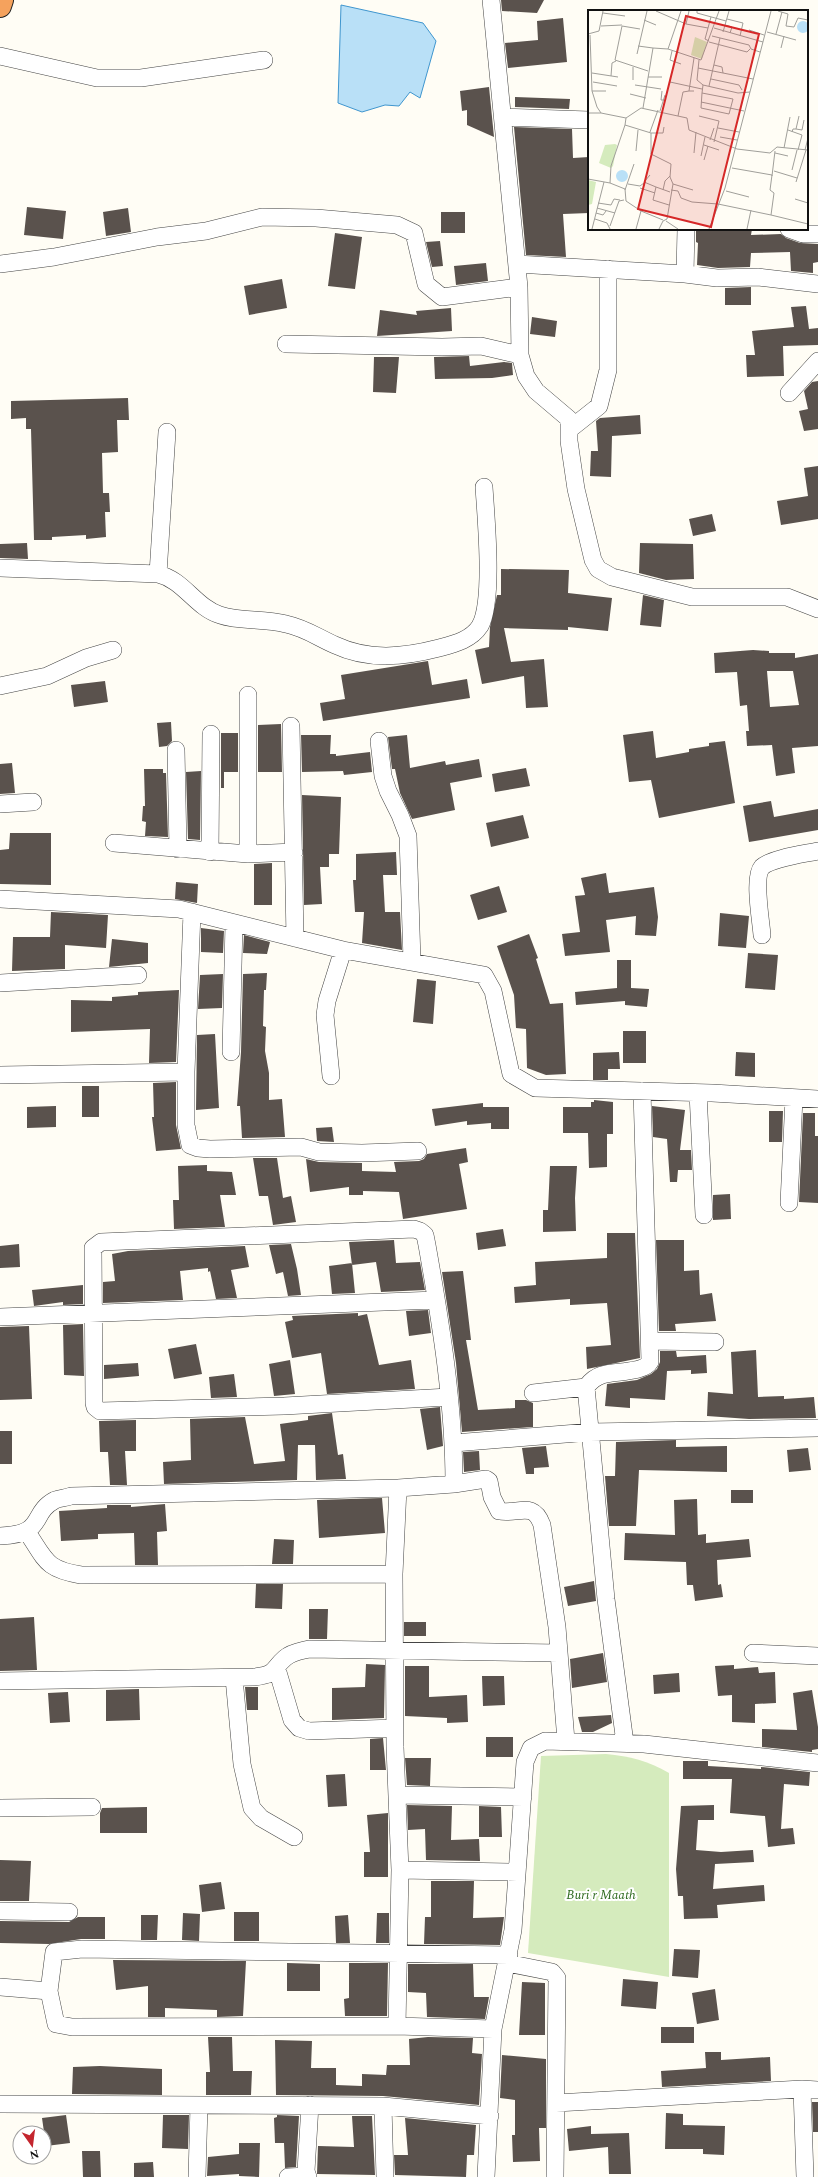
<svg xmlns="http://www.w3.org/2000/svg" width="818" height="2177" font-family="Spectral,serif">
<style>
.green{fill:#d5ebbd}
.water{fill:#b9e0f7;stroke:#3f96cf}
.building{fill:#5a524d;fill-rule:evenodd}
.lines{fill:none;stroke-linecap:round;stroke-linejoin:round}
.minor-casing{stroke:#444;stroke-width:18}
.highway-casing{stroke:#222;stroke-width:24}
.minor{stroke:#fff;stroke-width:17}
.highway{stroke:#f5a25d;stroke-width:22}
.labels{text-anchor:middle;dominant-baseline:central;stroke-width:4;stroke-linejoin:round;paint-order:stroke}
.park-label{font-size:13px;font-style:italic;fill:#2f6b1f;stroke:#fff}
.inset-road{fill:none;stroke:#a09f9a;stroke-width:1}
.view{fill:#d62828;fill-opacity:0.15;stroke:#d62828;stroke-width:2}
.inset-edge{fill:none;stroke:#111;stroke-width:2}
</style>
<rect width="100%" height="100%" fill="#fffdf5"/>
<!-- green -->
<path class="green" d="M606 1754C630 1756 648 1761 669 1773V1977L528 1953 541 1756Z"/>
<!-- water -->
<path class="water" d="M341 5 423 23 436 41 420 98 410 92 399 106 385 105 362 112 338 103Z"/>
<!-- building -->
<path class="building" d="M501 0H544L537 13 502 11Z
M563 18 567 62 508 68 505 43 538 40 537 21Z
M489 87 494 137 467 125V110L462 111 460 91Z
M515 97 570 99 569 109 515 107Z
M514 127 572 129 573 158 589 157V213L563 214 566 257 526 255Z
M27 207 66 211 63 239 24 235Z
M128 208 131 232 106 236 103 212Z
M441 212H465V233H441Z
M696 229H752L751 235 781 234 786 238 800 243 818 244V262L813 263V273L791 271 790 252 751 253 750 267 718 268 697 265 698 243 696 242Z
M335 233 362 237 355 289 328 286Z
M440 241 443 266 432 267 426 242Z
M486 263 488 281 456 285 454 266Z
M282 279 287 308 249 315 244 286Z
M751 287V305H725V288Z
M806 306 809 329 818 328V345L783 346 784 376 747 377 746 355H755L752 331 794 327 791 307Z
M451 308 452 331 377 336 380 310 417 315 416 311Z
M532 317 557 321 555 337 530 334Z
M469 356 470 366 504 362 512 363 513 375 492 378 435 379 434 357Z
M374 357H399L396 393 373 392Z
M818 381V429L804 431 799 411 808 409 804 391 812 382Z
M128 398 129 420H117L118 452 102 453 103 493H109L110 512H105L106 537 86 539V535L52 537V540H34L31 429H26V418L11 419V401Z
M640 415 641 434 612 436 611 477 590 476 591 451H598L596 421 600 418Z
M818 466V519L781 525 777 501 808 496 804 468Z
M712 514 716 531 693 536 689 519Z
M27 543 28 559 0 558V544Z
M640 543 693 544 694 579 666 580 639 573Z
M501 569 569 570 568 593 612 598 608 631 568 627V630L504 628 511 662 544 659 548 707 526 708 524 676 482 684 475 650 489 647 490 627 497 595H501Z
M643 595 664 600 661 627 640 625Z
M753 650 769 651V653H795V658L818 654V746L792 748 795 773 776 776 772 745 747 746 746 731H749L747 705 740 706 737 672 715 673 714 653ZM767 671H793L799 705 770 707Z
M428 661 432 685 467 679 470 698 323 721 320 703 345 699 341 675Z
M105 681 108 702 74 707 71 685Z
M171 722 172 741 167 746 159 747 157 723Z
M281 724 282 772H258V725Z
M653 731 656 758 689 752V749L709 746V743L725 741 735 803 659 818 651 780 629 782 623 735Z
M221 733H238V772H224V788H221Z
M301 735H331L330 754H336V756L370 752 372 772 344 775 343 771 302 772Z
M407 735 410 768 445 761 446 765 479 759 482 777 450 783 455 810 412 819 400 793 395 769H392L388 737Z
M12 763 15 793 0 794V764Z
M526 768 530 786 495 792 492 774Z
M144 769H163V773H166L168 837 145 836 146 822 142 821 143 806H145Z
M201 771 200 840 188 839 186 772Z
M302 795 341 797 339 854H329V867H320L322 904 304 905Z
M771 801 774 817 818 809V830L749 842 743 806Z
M523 815 529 838 491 847 486 823Z
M10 833H51V885L0 884V850L9 849Z
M396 852 397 875H383L385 912H400L402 950 362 943 364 912H355L353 880H356V854Z
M272 863V905H254V864Z
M606 873 609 893 654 887 658 917 656 936 635 935 636 916 606 920 610 952 565 956 562 934 580 932 575 896 585 895 581 878Z
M176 882 198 884 197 903 175 899Z
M499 886 507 912 478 920 470 895Z
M51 912 108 915 106 948 65 945V969L12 971 13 937H50Z
M720 913 749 916 746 948 718 946Z
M201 928 224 931 223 953 201 952Z
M529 934 538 958 536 959 550 1004 563 1003 566 1074 546 1075 527 1068 526 1029 516 1028 514 995 497 946Z
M244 935 270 942 267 954 243 953Z
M112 939 148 943V963L109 967Z
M748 953 778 955 775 990 745 988Z
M617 960H631V988L649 989 647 1007 625 1005V1001L576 1005 575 992 617 988Z
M267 973 266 990H264L263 1026 266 1027 265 1051 269 1073V1100L282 1099 285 1137 242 1138 240 1106H237L241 1052 243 974Z
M223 974 222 1008 198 1009 200 975Z
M417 979 436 981 433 1024 413 1022Z
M179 990 176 1062 149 1063 150 1029 71 1032V1000L112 1001V997L138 995V992Z
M623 1031H646V1063H623Z
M215 1034 219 1108 196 1110 197 1035Z
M619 1052 620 1069H608V1080H593V1053Z
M736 1052 755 1053V1077L735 1076Z
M176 1082V1125L181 1149 156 1151 152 1117H154L153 1083Z
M82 1086H99V1117H82Z
M594 1100 613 1102V1134H607V1167L589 1168 588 1133H563V1107H591V1102H594Z
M483 1103V1107H509V1129H491V1123L467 1125V1121L435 1126 432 1109Z
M56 1106V1127L27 1128V1107Z
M652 1106 685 1110 680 1150H691L692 1170H678L677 1182H670L667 1139 653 1137Z
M769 1111H783L782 1142H769Z
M803 1113H815V1136H818V1203L799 1202Z
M332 1127 334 1142 317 1141 316 1128Z
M466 1148 468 1162 459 1164 467 1209 403 1219 399 1192 363 1191V1195H349V1187L310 1192 306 1159 319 1162 362 1163V1171L396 1172 394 1162 419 1161 424 1159 427 1154Z
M253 1158H277L283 1198 291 1196 296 1222 273 1225 268 1196H259Z
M207 1165V1171L232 1172 236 1195H220L225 1227 174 1229 173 1200H179L178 1166Z
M550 1166H577L575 1198 576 1231 543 1232V1210H548Z
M730 1194 731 1219 713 1220V1195Z
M503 1229 506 1246 478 1250 476 1233Z
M607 1233H635L640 1358 587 1369 586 1347 611 1345 607 1303 570 1305V1299L515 1303 514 1287 536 1285 535 1262 607 1258Z
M394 1240 396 1263 420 1262 425 1290 381 1292 376 1262 352 1265 349 1242Z
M656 1240H684V1271L699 1270 700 1295 712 1293 716 1321 675 1324 676 1331H659Z
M19 1244 20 1267 0 1268V1246Z
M291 1244 297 1269 301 1295 288 1296 283 1272 276 1274 269 1245Z
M245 1246 249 1267 231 1270 237 1298 216 1299 210 1271 208 1272V1268L180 1271 183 1300 103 1303V1282L115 1281 112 1254 128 1251Z
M352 1263 355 1293 332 1294 329 1266Z
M463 1271 471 1340H466L478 1410 515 1408V1400H526L533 1403V1427L462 1432 456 1363 442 1272Z
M83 1285V1304L63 1305V1302L34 1306 32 1290Z
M428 1310 431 1333 409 1336 406 1311Z
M358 1313V1316L367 1314 379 1365 411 1360 415 1389 327 1394 321 1353 292 1358 285 1322 293 1320 292 1316Z
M83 1324 84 1376 64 1375 63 1325Z
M29 1326 32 1399 0 1400V1327Z
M196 1344 202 1374 174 1379 168 1349Z
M756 1350 758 1397 784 1396V1399L814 1397 816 1418 749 1419 707 1416 708 1392 733 1394 731 1352Z
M660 1351H676L677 1357 706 1355 707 1373 691 1374V1370L667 1371 665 1400 630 1398V1408L605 1406 607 1384 637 1380 651 1374 657 1369 660 1362Z
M290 1360 295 1394 274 1396 269 1364Z
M138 1363 139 1376 104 1379V1365Z
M234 1374 237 1397 211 1398 209 1377Z
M440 1407 443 1446 427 1450 420 1409Z
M332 1413 338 1455 343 1454 346 1479 316 1480 315 1445H298L297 1480 164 1484 163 1462 191 1460 190 1419 245 1417 254 1464 285 1461 280 1424 308 1420V1416Z
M136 1420V1451H125L127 1485H110L108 1452H100L99 1421Z
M0 1431H12V1464H0Z
M676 1440V1447L727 1446V1472L639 1470 636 1526H609L605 1476H615L616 1442Z
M546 1446 549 1467 534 1468V1474H526L522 1448Z
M808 1448 811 1470 789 1472 787 1450Z
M479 1451 480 1470 464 1472 463 1452Z
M731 1490H753V1503H731Z
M382 1498 385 1533 319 1538 317 1500Z
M697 1499 698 1535 706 1534V1543L749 1539 751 1557 717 1560 718 1585 721 1584 723 1597 695 1601 693 1585H687L686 1562 624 1560 625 1533 675 1535 674 1500Z
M165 1504 167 1531 157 1532 158 1565H135L134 1533 98 1534V1539L61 1541 59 1511 107 1508V1505H131V1507Z
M274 1539 294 1540 293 1564H272Z
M594 1581 596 1601 568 1606 564 1587Z
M256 1584H283L282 1609 255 1608Z
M309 1609H328L327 1639H309Z
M34 1617 37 1670 0 1671V1619Z
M404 1622H426V1636H404Z
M603 1653 607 1682 572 1688 570 1659Z
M366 1664 385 1665 384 1718 332 1720V1688L365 1687Z
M734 1665V1669L758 1667 759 1673 775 1672 776 1703 755 1704V1723L732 1722V1695L718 1696 715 1666Z
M405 1666H429V1697L467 1695 468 1722 447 1723V1718L405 1716Z
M679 1673 680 1692 654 1694 653 1675Z
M482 1676H504L505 1705 483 1706Z
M245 1687H258V1710H247Z
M139 1689 140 1720 106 1721V1690Z
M812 1690 818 1727V1749L812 1750V1752L762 1747V1729L797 1730 793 1693Z
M68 1692 70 1722 50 1723 48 1693Z
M611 1715 612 1723 593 1732H582L578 1717Z
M486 1737H513V1757H486Z
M383 1738 386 1770H370V1739Z
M405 1758H431L430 1786 407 1785Z
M683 1761H708V1766L761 1769V1767L810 1772 809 1786 784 1784 781 1829 793 1828 795 1844 768 1847 765 1816 730 1813 732 1779H683Z
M345 1774 347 1806 328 1807 326 1775Z
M407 1805 452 1806 451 1840 479 1839 480 1861 426 1860 425 1829 408 1830Z
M714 1805V1820H698L696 1850 721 1852 753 1850 754 1862 715 1864 713 1889 764 1885 765 1901 717 1905 718 1918 684 1919 683 1896H678L676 1869 681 1806Z
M479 1806 501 1807 502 1837H479Z
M147 1807V1833H100V1813L102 1808Z
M388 1813V1877H364V1852H370L367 1815Z
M0 1860 31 1861 29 1901H0Z
M431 1881H474L473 1918 504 1917 500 1945 424 1944 425 1917H431Z
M221 1882 225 1909 202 1912 199 1885Z
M234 1912H259V1941H234Z
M183 1913 200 1914 199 1941 182 1940Z
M377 1913H389V1943H376Z
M141 1915H158L157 1940H141Z
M348 1915 350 1943H336L335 1916Z
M78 1917H105V1939H81L49 1944 0 1943V1921L69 1922Z
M674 1949 700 1950 698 1978 672 1976Z
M113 1960 246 1961 243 2016 217 2017V2010L165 2008V2017H148V1986L116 1990Z
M287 1963 320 1964V1991H287Z
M349 1963H388L387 2016H345L344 1999 349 1998Z
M408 1964H473L474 1997H489L485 2019 427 2017 426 1993 408 1992Z
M623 1979 658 1982 656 2009 621 2006Z
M522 1982 545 1983V2035H519Z
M715 1989 719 2020 697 2024 692 1993Z
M661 2027H694V2043H661Z
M208 2037H232L233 2071H252L251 2095H206V2072H210Z
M428 2037 473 2038 472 2053 482 2054 479 2105 383 2096 276 2095 275 2040 312 2041 311 2068H336V2085L362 2086V2074L386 2075 387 2065H410L409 2039Z
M705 2052H721V2060L770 2057 771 2081 662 2087 661 2071 706 2068Z
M502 2055 546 2059V2128H539L540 2161 513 2162 512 2135H515V2100L500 2098Z
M100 2066 162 2069V2095L72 2094 73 2067Z
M812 2102H818V2132H813Z
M666 2113 683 2114V2125L725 2126 724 2155 703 2154V2149H665Z
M66 2115 70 2143 46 2146 42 2118Z
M163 2115H189L188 2149 162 2148Z
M277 2115 299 2116 296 2167 285 2168 284 2143H275L274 2118 277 2117Z
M352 2116H372L375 2175 317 2174 318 2146 354 2147Z
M405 2118 476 2125 474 2155H467L466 2177 395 2175 394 2155H408Z
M591 2126V2134L629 2133 631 2174H609L608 2147 569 2151 567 2129Z
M239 2143H260L259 2177 239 2176V2174L207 2176 208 2157 239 2154Z
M82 2151H100L101 2177H83Z
M153 2162 154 2177H134V2163Z"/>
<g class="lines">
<!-- minor casing -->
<g class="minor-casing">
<path id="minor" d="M491 0 519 287 520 355 526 376 536 391 569 419V441L576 489 593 560 598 569 612 577 692 597H787L818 609
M0 56 97 78H141L264 60
M503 117 589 120
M686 229 685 274 717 278 758 277 818 284
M789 229 803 234H818
M0 264 54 257 157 237 206 231 262 217 316 218 397 225 414 233 426 284 442 297 519 287
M517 264 685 274
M286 344 442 347 481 346 520 355
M789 393 818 361
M570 429 599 406 608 370V269
M0 568 158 574C184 580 195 607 220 615 240 622 264 618 286 624 305 628 317 637 335 645 369 661 404 657 439 648 454 644 471 640 480 626 494 601 486 518 484 487
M158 574 167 432
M0 686 47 676 86 658 113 650
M291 726 295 938
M379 741 383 776 388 791 400 815 408 836 412 961
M176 750 178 849
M0 804 33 802
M114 843 248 854 294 852
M210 852 211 734
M248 854V695
M0 899 179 909 343 950 484 975 493 991 511 1074 535 1088 712 1093 818 1099
M192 912 186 1072V1125L190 1145 198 1148 210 1149 301 1147 319 1152 362 1153 418 1151
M762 935C761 921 753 877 762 867 772 858 804 854 818 851
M0 983 138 975
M231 1052 234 923
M0 1075 186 1072
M331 1076 325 1015 327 1001 343 950
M698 1093 704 1215
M789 1203 794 1098
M0 1317 436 1300
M650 1341 715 1342
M586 1387C590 1382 595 1377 602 1375 613 1371 644 1373 650 1362L642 1091
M533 1393 586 1387 606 1599 625 1743
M454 1443 590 1432 818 1428
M454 1484 486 1479 489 1481 492 1497 499 1511C518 1515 533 1500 542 1525L557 1627 566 1741
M27 1532C46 1560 45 1569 81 1575L394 1574
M0 1536C47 1534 29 1514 55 1500 60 1498 66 1498 71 1496L398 1488 454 1484C454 1404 441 1324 427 1245L425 1235 420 1231 414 1229 101 1242 93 1248 94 1403 95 1407 100 1411 284 1406 449 1397
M753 1653 818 1656
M277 1669 292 1720 299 1728 309 1731 395 1728
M234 1678 242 1764 252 1808 261 1818 294 1837
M0 1681 254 1677C278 1674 271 1670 285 1658 292 1652 301 1651 309 1649L559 1653
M398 1795 523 1797
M0 1808 92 1807
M400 1870 517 1872
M0 1911 69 1912
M507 1963 552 1972 557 1978 555 2177
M0 1987 49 1991 56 2024 72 2027 397 2026 493 2029
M49 1991 54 1952 82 1949 509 1955
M397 2026 400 1870 395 1747 394 1574 398 1488
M556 2103 802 2089
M0 2104 383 2106 490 2116
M383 2106 385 2177
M197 2177 199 2105
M288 2177 307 2176
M308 2177 306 2171 310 2105
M486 2177 493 2029 513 1930 525 1762 531 1748 545 1741 644 1744 818 1763
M805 2177 802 2089 818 2090"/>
</g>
<!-- highway casing -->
<g class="highway-casing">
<path id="highway" d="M0 6 2 0"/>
</g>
<!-- minor -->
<use href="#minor" class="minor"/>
<!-- highway -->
<use href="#highway" class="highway"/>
</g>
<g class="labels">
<!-- park labels -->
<g class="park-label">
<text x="601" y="1895">Buri r Maath</text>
</g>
</g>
<!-- overview -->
<g transform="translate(588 10)">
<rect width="220" height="220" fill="#fffdf5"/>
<path d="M107 27 119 32 114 49 103 45ZM27 134 29 135 25 156 23 158 11 153 17 135ZM0 170 8 172 4 194 0 195Z" fill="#d5ebbd"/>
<path d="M209 17a6 6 0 1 1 12 0a6 6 0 1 1-12 0ZM28 166a6 6 0 1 1 12 0a6 6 0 1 1-12 0Z" fill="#b9e0f7"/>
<path class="inset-road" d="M68 1 98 14 101 1M93 1 80 39 113 50 131 1M109 1V3L138 11M190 1 200 4 198 16 206 17 210 8 220 10M15 3 37 6M139 9 155 13 152 26M56 10 68 15M98 14 120 18M137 15 144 17 142 23M13 16 34 15M126 18 175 32M52 19 34 16 27 50 60 61M161 20 176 25M135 22 141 1M179 22 208 30M0 24 11 21 15 1M188 24 194 2M2 25 4 81 9 97 13 103 38 108M124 26 161 35 163 39 172 42M121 31 117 29 123 7M121 32 159 42 162 39M50 36 65 38M193 38 196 26M84 41 82 50 93 54M49 44 59 1M106 48 101 81H106M111 50 109 70 115 75M126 55 134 57 135 63M110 58 165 69M4 63 30 67M23 66 24 53 28 51M60 67H74M123 69 151 75 154 80M45 70V57M5 72 29 76M82 72 114 79M47 75 73 79M121 76 132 28M4 81H18M74 81 73 90H76M114 83 145 89 141 104 113 98 114 83 115 75 150 83 162 82M42 84 58 88M113 92 156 101M55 98 65 38 80 39M72 101 77 85M0 103H13M90 106 95 82 101 81M111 106 131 111 126 132M130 118 151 122M208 119 214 120 216 110M200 120 214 125 210 140M62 122 70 100M204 122 205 119H208L211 106M63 123H75L76 117M132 127 149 130M122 130 126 118M116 135 131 140M196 138 202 107M217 140 220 128M48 141 50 120M106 143 108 122M187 143 200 146M113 146 117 127M116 150 120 136M144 158 184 165 182 180 186 183 183 205 220 214M204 160 209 140M186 161 209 168M62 165 56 172 68 177 65 190 81 195M184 166 187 141M0 169 22 173 23 156 37 115M208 172 218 140M22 173 37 179 38 191 53 201 75 210M40 174 52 176 56 173M85 174 105 180M68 177 82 182M52 178 67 183M37 180 46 154M75 180 77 171 82 166M83 180 90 181 93 188 104 192 130 194 183 205M138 181 161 187M207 189 220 193M10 193 23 195 26 189 32 190M9 198 27 203M8 203 15 205 18 201M7 209 19 213 22 219M78 211 90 219M22 216 31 191 36 190M4 219 16 172M48 219 53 201M71 219 75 211 79 209 85 174 82 167 83 154 63 144V123L37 115 38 108 53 98 99 108 101 120 149 139 182 143 189 137 220 140M121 219 137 178 183 1M159 219 163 200"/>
<path class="view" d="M98 6 171 24 123 217 50 199Z"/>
<rect width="220" height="220" class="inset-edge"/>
</g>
<!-- north arrow -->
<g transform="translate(32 2145) rotate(166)"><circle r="19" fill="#ffffff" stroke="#a0a0a0"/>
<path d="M0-3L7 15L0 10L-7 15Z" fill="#c4262e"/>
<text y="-6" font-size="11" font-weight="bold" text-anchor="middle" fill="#111111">N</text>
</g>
</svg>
